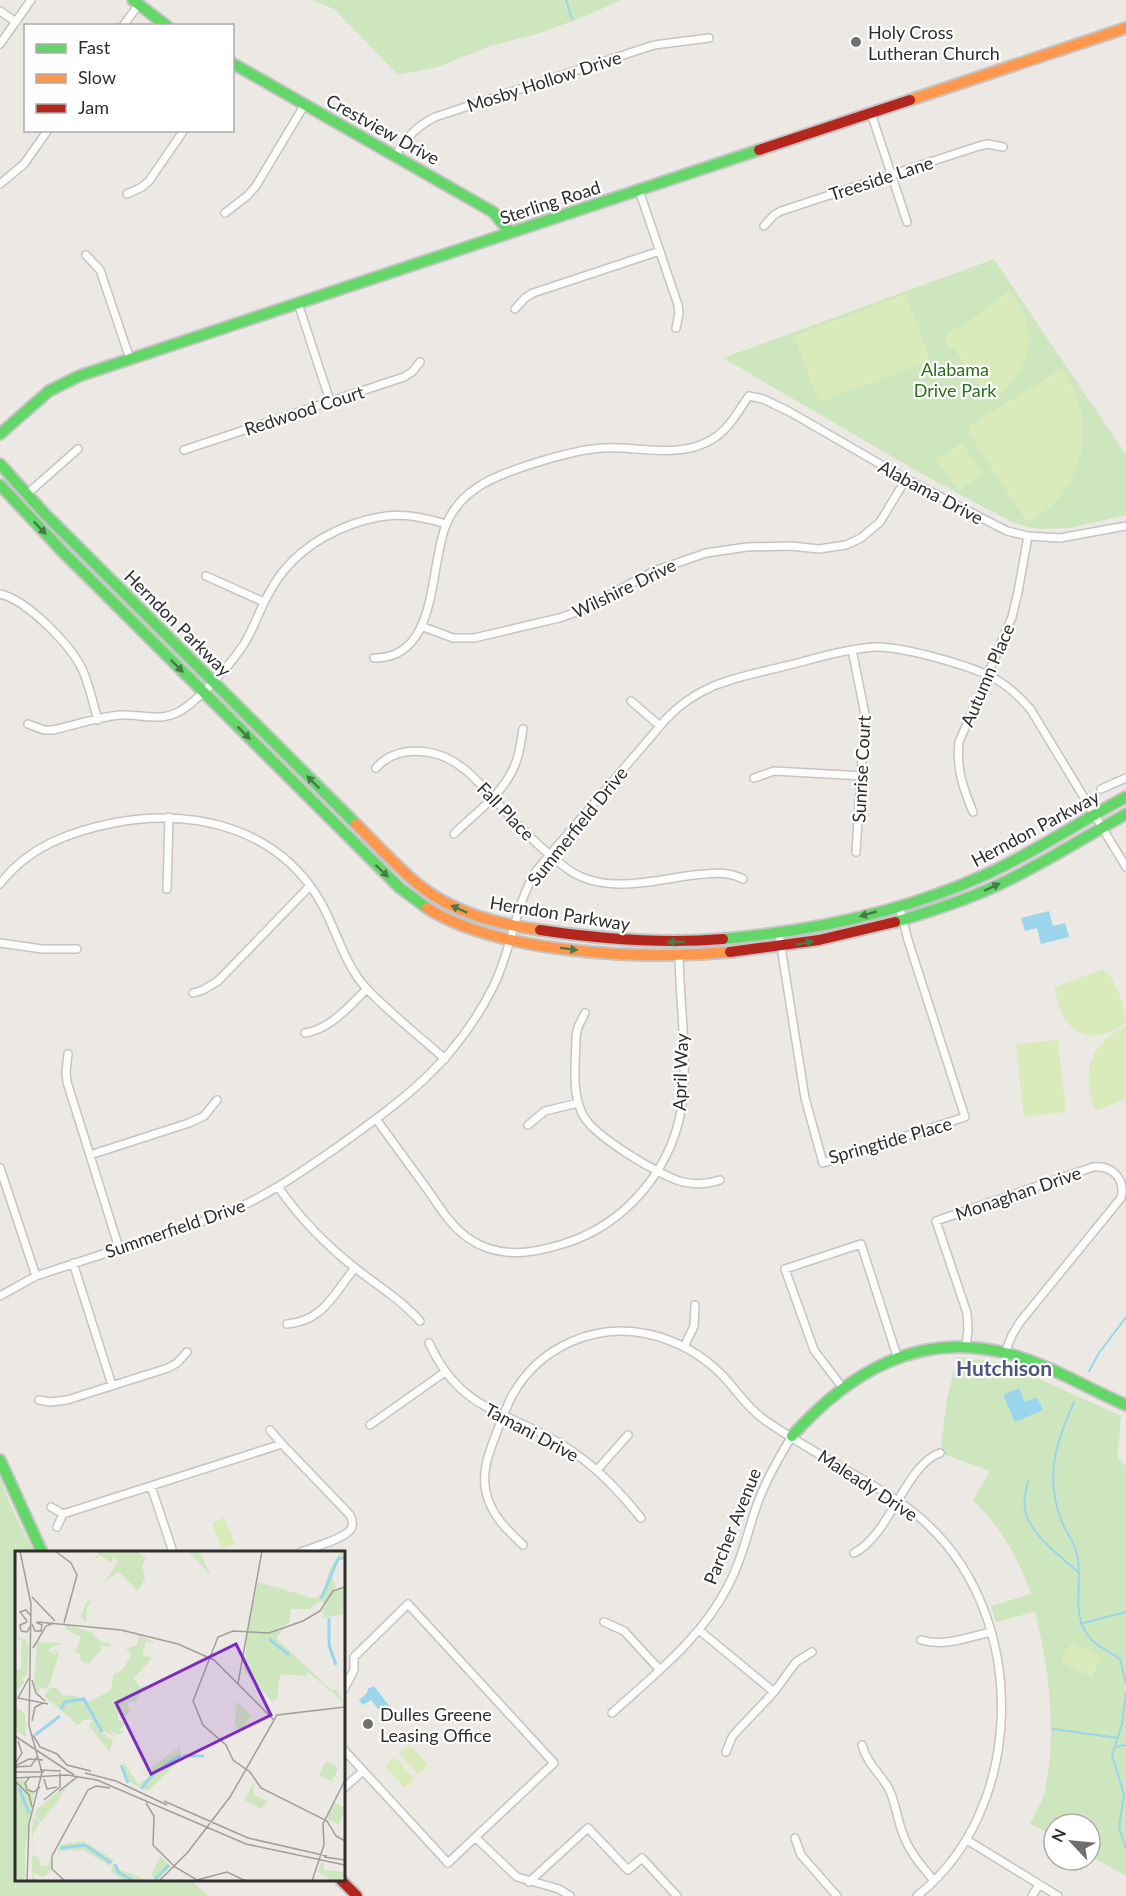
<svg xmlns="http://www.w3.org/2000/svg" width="1126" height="1896" font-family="Lato,sans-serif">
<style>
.green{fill:#cee6be}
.pitch{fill:#d9eabb}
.water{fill:#99d6ec}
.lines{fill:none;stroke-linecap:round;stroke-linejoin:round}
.stream{stroke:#99d6ec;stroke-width:2}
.street-casing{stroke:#c5c4c5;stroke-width:10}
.fast-casing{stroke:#c5c4c5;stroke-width:14}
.slow-casing{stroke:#c5c4c5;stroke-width:14}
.jam-casing{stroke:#c5c4c5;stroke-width:14}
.street{stroke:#fcfcfb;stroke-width:7}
.fast{stroke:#63d668;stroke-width:10}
.slow{stroke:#ff974d;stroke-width:10}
.jam{stroke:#b3261e;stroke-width:10}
.oneway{fill:#467a48}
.poi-dot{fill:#706f6e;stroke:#fff;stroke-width:2}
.labels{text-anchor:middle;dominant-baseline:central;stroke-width:4.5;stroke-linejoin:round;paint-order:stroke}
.poi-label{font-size:18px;fill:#2e2e2e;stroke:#fff;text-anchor:start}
.street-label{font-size:18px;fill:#2e2e2e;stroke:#fff}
.park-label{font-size:18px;fill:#2c6e1b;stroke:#fff}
.quarter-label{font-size:21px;font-weight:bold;fill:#4d5680;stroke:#fff}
.inset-river{fill:none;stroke:#99d6ec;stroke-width:3}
.inset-road{fill:none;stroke:#a09e9b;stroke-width:1.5}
.view{fill:#7b2cbf;fill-opacity:0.15;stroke:#7b2cbf;stroke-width:3}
.inset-edge{fill:none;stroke:#2e2e2e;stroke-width:3}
</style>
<rect width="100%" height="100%" fill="#ece8e4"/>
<!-- green -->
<path class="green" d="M312 0H622L578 19 537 34 490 46 438 67 398 75 334 9Z
M994 259 1126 455V515L1070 528 1037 529 1014 523 922 474 723 358Z
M958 1357 1000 1363 1017 1369 1121 1416 1117 1457 1126 1466V1876L1090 1856V1824H1054V1836L1030 1824C1035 1814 1041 1804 1044 1794 1058 1735 1049 1670 1035 1612L996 1622 991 1606 1031 1594C1018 1557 1001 1528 973 1500L990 1471 940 1453 947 1398Z
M0 1478 12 1508 34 1552H16V1880H193L192 1881 208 1896H0Z"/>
<!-- pitch -->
<path class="pitch" d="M1009 291C1043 330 1031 374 991 401L955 350 947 345 946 339 951 330 960 328Z
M906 294 930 361 819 402 794 336Z
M1062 369C1070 382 1077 395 1081 411 1091 454 1068 504 1027 522L968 432 970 425Z
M962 443 983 474 958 491 937 460Z
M1103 969C1115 977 1126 1009 1126 1023 1089 1050 1059 1030 1055 987Z
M1126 1026V1099L1095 1111C1081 1073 1089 1044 1126 1026Z
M1058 1040 1066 1112 1024 1117 1016 1044Z
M224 1518 235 1544 222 1549 212 1523Z
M1071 1643 1101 1657 1092 1677 1061 1662Z
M409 1744 428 1765 418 1774 399 1754Z
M395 1757 414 1779 404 1788 385 1766Z"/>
<!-- water -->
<path class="water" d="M1049 911 1053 926 1065 923 1069 937 1041 944 1037 928 1025 931 1021 918Z
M1019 1388 1025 1402 1037 1397 1043 1410 1015 1422 1003 1395Z
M374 1686 391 1708 383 1715 371 1700 363 1705 359 1700 367 1693 368 1689Z"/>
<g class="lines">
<!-- stream -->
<path class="stream" d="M566 0 572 19
M1089 1371 1099 1353 1126 1317
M1074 1402C1057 1440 1045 1474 1060 1517 1064 1530 1074 1541 1077 1554 1084 1585 1068 1617 1093 1641 1100 1648 1112 1653 1120 1659L1126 1683
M1028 1481C1026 1490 1023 1500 1025 1509 1029 1535 1061 1556 1079 1573
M1080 1624 1126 1612
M1126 1693 1122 1724 1112 1755 1124 1794 1119 1828 1126 1848
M1053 1729 1118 1738
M1115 1747 1126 1745"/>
<!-- street casing -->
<g class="street-casing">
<path id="street" d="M0 11 16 22
M123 26 139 4
M0 44 31 0
M871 113 907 222
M396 155C405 138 417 126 435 117L654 45 709 38
M0 184 24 164 48 130
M639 190 678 305 679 313 676 328
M127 194 142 187 149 181 184 130
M225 213 247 196 256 186 305 104
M764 226 774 215 781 211 979 146 988 144 1003 147
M86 255 100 270 130 359
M298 303 330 401
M515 309 525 298 533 293 660 251
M184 450 404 377 412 372 420 362
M27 494 78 449
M206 576 264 602
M0 594C27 600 72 646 83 671 90 687 93 704 98 720
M421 626 453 638H474L559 618 580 611 654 571 706 553 747 547 791 546 819 549 846 545 861 538 880 522 906 479
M852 650 865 714 856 852
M374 658C439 659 429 566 446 525 452 510 464 496 478 487 501 471 575 449 603 448 639 446 679 459 711 440 730 429 737 412 749 396L763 399 790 412 906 479 1007 531 1028 536 1060 538 1126 526
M631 701 660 726
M28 724 44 730H53C75 725 98 717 120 715 142 714 161 723 182 710 203 696 230 665 244 644 254 628 259 611 268 595 286 559 317 537 353 524 389 512 410 513 446 524
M376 768C397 744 436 748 460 766 474 775 484 789 496 801 518 825 542 851 569 870 605 895 654 880 694 875 712 873 727 871 743 879
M754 778 774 771 863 776
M1101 789 1126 778
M973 812C963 788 956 768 959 742L1012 617 1018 592 1028 536
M454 834C476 812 505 793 516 762 520 752 521 740 523 729
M0 884C28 847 69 832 113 823 193 808 277 827 320 901 337 930 344 965 367 989 391 1014 419 1036 445 1059
M167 889 169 817
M779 934 805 1098 823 1163 965 1117 908 940 899 905
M0 943 42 949H77
M193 993 203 990 218 981 310 886
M585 1013 578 1027 576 1036C576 1060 571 1091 582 1113 591 1135 660 1176 683 1182 696 1185 708 1184 720 1180
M305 1033C331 1029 349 1006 367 989
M68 1054 66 1072 67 1082 119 1248
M376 1119C393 1142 410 1166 427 1189 439 1206 450 1225 468 1238 498 1259 531 1254 563 1244 628 1224 676 1165 683 1097 687 1051 680 1002 679 956
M528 1125 545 1111 578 1103
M90 1155 189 1123 204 1116 217 1100
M0 1168 36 1276
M279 1188C301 1220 328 1247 359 1271 380 1287 402 1301 420 1321
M73 1263 112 1385
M0 1296 36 1276 222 1215C266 1197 298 1174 336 1148 403 1100 455 1063 493 987 512 950 514 907 536 871L667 718C701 683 736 678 781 667 811 660 843 649 875 647 901 646 974 666 997 680 1011 688 1021 698 1031 710L1126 867
M287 1324C324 1321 334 1293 355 1268
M429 1343C462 1414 506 1409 564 1446 595 1465 618 1490 641 1518
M966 1346 968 1330 967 1313 936 1221 1093 1167C1112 1165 1126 1179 1121 1198L1020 1322 1012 1335 1005 1353
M684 1347 694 1326 695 1305
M842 1387 814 1350 785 1269 861 1244 897 1356
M39 1400 50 1402 67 1400 168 1368 177 1363 187 1352
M370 1425 445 1372
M270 1430 282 1444
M597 1470 628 1435
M151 1486 173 1552
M51 1507 63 1514 282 1444 350 1515C352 1519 354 1524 351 1529 346 1538 312 1548 301 1552
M57 1527 63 1514
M523 1545C507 1530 491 1515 486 1492 481 1470 490 1450 498 1429 503 1417 507 1405 513 1394 540 1347 595 1322 648 1334 676 1340 703 1355 723 1376 738 1392 750 1411 769 1423 800 1444 834 1463 867 1482 889 1495 911 1508 929 1526 1029 1621 1026 1810 917 1896
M854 1553C891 1534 906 1464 940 1453
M604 1622 624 1631 659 1669
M699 1630 774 1692
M921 1640C945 1647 968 1637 991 1632
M344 1689 354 1670V1657L408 1604 554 1763 448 1863 344 1750
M612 1713C655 1674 703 1637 729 1584 743 1558 748 1529 758 1502 767 1478 779 1457 792 1436
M862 1745C867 1764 880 1773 889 1789 896 1804 897 1819 903 1834 909 1852 922 1866 934 1881
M726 1752 732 1737 738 1730 774 1692 796 1662 812 1652
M344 1788 363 1771
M476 1838 517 1877 559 1889 570 1896
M795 1838 801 1855 837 1896
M967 1840 1058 1896
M529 1882 588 1828 628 1870 642 1858 677 1896
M1032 1896 1039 1885"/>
</g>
<!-- fast casing -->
<g class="fast-casing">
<path id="fast" d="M133 0 167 26
M232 63 493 212 510 232
M0 434 49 391 79 376 759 150
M0 464 45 514 356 824
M0 485 61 550 400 888 427 908
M895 922C929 912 963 901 996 886 1041 865 1083 838 1126 814
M723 939C813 931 904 912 987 874 1035 852 1079 822 1126 797
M792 1436C850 1371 920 1330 1009 1354 1050 1365 1087 1388 1126 1405
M0 1460 42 1552"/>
</g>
<!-- slow casing -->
<g class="slow-casing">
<path id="slow" d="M910 100 1126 28
M356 824C377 845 397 867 420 886 454 913 498 924 540 930
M427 908C500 954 644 960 730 952"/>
</g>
<!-- jam casing -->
<g class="jam-casing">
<path id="jam" d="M759 150 910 100
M540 930C600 939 662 944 723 939
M730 952 819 940 895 922
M341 1880 357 1896"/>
</g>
<!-- street -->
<use href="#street" class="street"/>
<!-- fast -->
<use href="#fast" class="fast"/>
<!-- slow -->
<use href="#slow" class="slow"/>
<!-- jam -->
<use href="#jam" class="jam"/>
</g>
<!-- one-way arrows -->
<defs><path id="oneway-solid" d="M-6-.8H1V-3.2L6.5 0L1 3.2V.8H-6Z" transform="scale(1.5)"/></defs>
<g class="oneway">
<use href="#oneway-solid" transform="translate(40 528) rotate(46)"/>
<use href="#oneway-solid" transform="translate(177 666) rotate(45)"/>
<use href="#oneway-solid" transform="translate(244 733) rotate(45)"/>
<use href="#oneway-solid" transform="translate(313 782) rotate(-135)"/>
<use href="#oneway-solid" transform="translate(382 871) rotate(44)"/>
<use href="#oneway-solid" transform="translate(992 887) rotate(-25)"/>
<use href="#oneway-solid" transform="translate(459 909) rotate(-156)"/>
<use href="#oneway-solid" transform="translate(868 914) rotate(164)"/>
<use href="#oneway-solid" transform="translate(676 942) rotate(-180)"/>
<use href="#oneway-solid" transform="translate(805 943) rotate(-12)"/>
<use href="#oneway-solid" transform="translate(569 949) rotate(7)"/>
</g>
<!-- markers -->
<g class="poi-dot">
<circle cx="856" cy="42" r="6"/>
<circle cx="368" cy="1724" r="6"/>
</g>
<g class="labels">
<!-- poi labels -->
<g class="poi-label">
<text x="868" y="32">Holy Cross<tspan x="868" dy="21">Lutheran Church</tspan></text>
<text x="380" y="1714">Dulles Greene<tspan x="380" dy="21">Leasing Office</tspan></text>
</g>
<!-- street labels -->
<g class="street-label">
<text transform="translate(544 81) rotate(-18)">Mosby Hollow Drive</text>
<text transform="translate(383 129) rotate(29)">Crestview Drive</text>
<text transform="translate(881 178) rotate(-18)">Treeside Lane</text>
<text transform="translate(550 202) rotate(-18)">Sterling Road</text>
<text transform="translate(304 410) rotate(-18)">Redwood Court</text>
<text transform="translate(931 492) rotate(28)">Alabama Drive</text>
<text transform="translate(624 588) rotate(-26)">Wilshire Drive</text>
<text transform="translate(178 623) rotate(45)">Herndon Parkway</text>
<text transform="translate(987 675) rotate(-67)">Autumn Place</text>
<text transform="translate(861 769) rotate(-87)">Sunrise Court</text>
<text transform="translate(506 811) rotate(46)">Fall Place</text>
<text transform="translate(577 826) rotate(-51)">Summerfield Drive</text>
<text transform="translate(1035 828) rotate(-28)">Herndon Parkway</text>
<text transform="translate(560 913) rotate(9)">Herndon Parkway</text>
<text transform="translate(680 1072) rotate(-88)">April Way</text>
<text transform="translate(890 1140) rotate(-16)">Springtide Place</text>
<text transform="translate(1018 1193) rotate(-19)">Monaghan Drive</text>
<text transform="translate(175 1228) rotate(-19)">Summerfield Drive</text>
<text transform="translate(532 1432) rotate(28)">Tamani Drive</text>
<text transform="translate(868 1485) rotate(33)">Maleady Drive</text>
<text transform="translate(732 1526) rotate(-68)">Parcher Avenue</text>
</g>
<!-- park labels -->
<g class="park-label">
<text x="955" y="369">Alabama<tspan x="955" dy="21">Drive Park</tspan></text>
</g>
<!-- quarter labels -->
<g class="quarter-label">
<text x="1004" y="1367">Hutchison</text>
</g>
</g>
<!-- overview -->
<g transform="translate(15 1551)">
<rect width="330" height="330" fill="#ece8e4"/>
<path d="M80 0H122L131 8 127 14 130 27 123 40 104 21 93 28 72 56 71 71 66 66 71 51 77 50 103 11 99 6 96 12 85 4 78 11 83 3ZM173 0H184L196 24 233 64ZM326 0H330V7L323 8 316 23 321 36 309 53 306 50 294 58H276L274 72 254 81 272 74 261 87 316 139H322L329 152 292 120V125L265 123 262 148 257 150 229 120 232 80 243 31 301 48 308 41 315 18ZM329 37 330 63 309 67 307 60 317 42ZM51 73 76 81 86 91 97 92 94 96 83 94 87 98 74 113 66 110 65 102H60L66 86 51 78ZM124 84 139 91 141 88 139 92 131 90 127 104 137 107 119 127 125 136 131 135 120 150 112 151 115 161 106 168 103 162V168L111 172 105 179 108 181 105 184 94 180 102 187 79 175 98 190 95 201 74 175 78 169 70 168 63 174 29 145 35 137H41L49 145 58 144 74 151 96 139 99 123 106 120 117 104 111 98 122 94ZM0 87 10 88 14 94 12 125 6 127 10 131 1 140 3 151 0 150V119H6L7 90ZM22 91 47 92 34 98 35 102 41 98 38 106 44 99V103L34 134 31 138 25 136 23 143 19 132ZM221 150 236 164 225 182 220 173ZM0 155 10 163 11 186 0 179ZM165 196 166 208 133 240 110 229 108 210 123 233 133 227 122 215 135 227 137 215ZM311 210 323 217 320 224 329 230 319 225 316 230 304 224ZM8 228 19 242 10 298V325L8 330H0V231ZM58 228 41 252 26 271 19 264 22 258ZM240 230 238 243 253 251 246 258 229 249ZM319 251 330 257 324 274 311 267ZM19 266 25 272 18 282 17 304 24 306 26 315H33L36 306V320L28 326 17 321 21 330H17V277ZM68 290 99 309 95 315 68 299 42 300 46 294ZM145 305 156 315 142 330 136 324ZM306 312H309V319L329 321V329L312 330 313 327 303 321ZM98 313 103 318 135 330H110L96 321Z" fill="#cee6be"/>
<path class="inset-river" d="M306 48 323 8 330 7M314 67V94L321 114M254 88 274 104M46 158 50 151 69 148 87 181M20 184 45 165M168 205H189M106 214 113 232M4 237 14 262M126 238 140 221 166 204M45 297 70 294 96 312M100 313 103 321 119 330M140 328 154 314"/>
<path class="inset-road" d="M5 0 16 53 14 175 27 221 14 273 12 330M40 0 56 12 62 24 49 72M330 36 318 40 305 60 288 70 254 82 218 80 203 86 178 150 188 174 211 194 218 209 235 221 246 237 312 270 321 285 330 290M17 46 40 70M12 70 5 61 11 59 15 64M12 71 5 74 6 80 12 81 15 76M23 71 106 79 163 93 199 109 259 169M17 73 20 80H26L27 74 21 71M18 97 31 75 39 72M14 127 3 147 33 153M17 129 21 142 30 150M223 132 247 0M17 170 20 156 28 152M18 184 25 196 42 203 52 214 76 220M0 185 59 224M0 213 7 202 3 190M0 215 14 208 28 209M0 216 16 215 22 206M25 219 46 220M0 221H29M70 222 101 230 152 254M15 226 10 232 12 239 19 241 25 236M0 227 52 224 82 229 231 293 330 314M29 228 32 238 42 236M0 230 14 244 17 256M44 240 62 226M29 249 45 236V222M149 250 233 287 312 305M131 252 139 265 138 294 160 316 182 329 212 321 231 330M309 306 330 309M50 330 37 318V305L73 239 81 235 95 237M144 330 173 301 215 246 262 164 330 156M297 330 309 294 308 273 330 229"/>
<path class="view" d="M221 93 256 164 136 223 101 152Z"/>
<rect width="330" height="330" class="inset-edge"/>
</g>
<!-- legend -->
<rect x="24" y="24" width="210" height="108" fill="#ffffff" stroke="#ababab" stroke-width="1.5"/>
<rect x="36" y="44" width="30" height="9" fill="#63d668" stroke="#ababab" stroke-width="1.5"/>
<text x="78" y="54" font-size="18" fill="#2e2e2e">Fast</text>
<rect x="36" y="74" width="30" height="9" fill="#ff974d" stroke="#ababab" stroke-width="1.5"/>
<text x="78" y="84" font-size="18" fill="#2e2e2e">Slow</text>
<rect x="36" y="104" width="30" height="9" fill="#b3261e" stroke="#ababab" stroke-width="1.5"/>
<text x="78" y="114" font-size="18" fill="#2e2e2e">Jam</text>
<!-- north arrow -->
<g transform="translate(1072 1842) rotate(296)"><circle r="28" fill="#ffffff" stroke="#ababab" stroke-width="1.5"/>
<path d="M0-4.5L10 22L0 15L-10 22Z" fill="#706f6e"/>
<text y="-9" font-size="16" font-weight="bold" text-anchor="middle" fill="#2e2e2e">N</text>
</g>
</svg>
